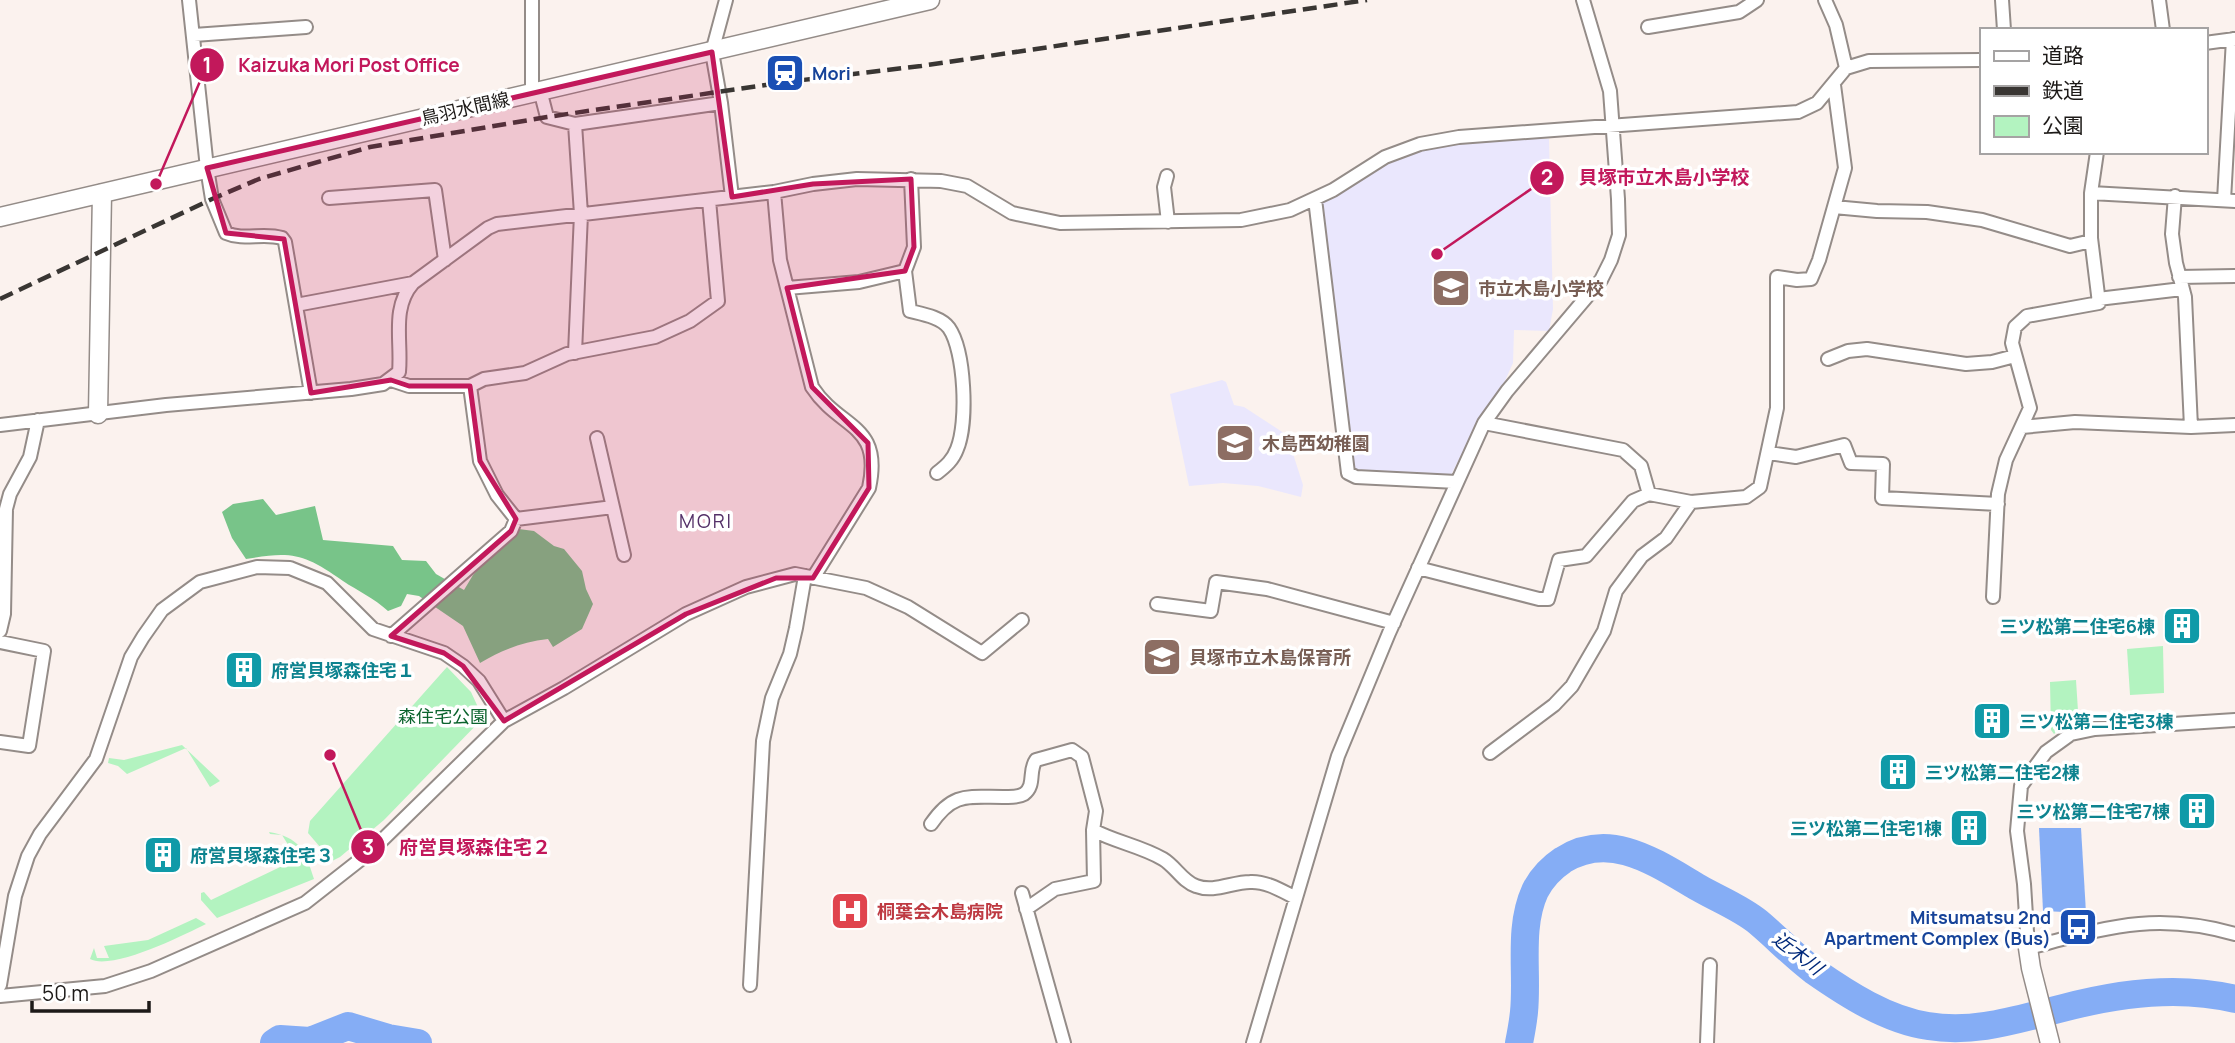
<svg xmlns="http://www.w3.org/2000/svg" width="2235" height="1043" font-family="Manrope,'Noto Sans JP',sans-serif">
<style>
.education{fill:#eae7fd}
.green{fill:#b3f3c0}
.forest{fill:#78c489}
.water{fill:#85adf5}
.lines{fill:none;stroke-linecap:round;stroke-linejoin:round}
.river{stroke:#85adf5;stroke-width:28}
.street-casing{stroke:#948c88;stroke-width:16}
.secondary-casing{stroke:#948c88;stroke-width:21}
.street{stroke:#fff;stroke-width:12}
.secondary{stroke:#fff;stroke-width:18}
.rail{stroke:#393633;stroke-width:4.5;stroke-dasharray:14 7;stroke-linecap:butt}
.marked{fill:#c2185b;fill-opacity:0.2;stroke:#c2185b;stroke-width:5;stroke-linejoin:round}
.labels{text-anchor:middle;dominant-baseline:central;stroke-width:7;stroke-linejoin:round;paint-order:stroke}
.transit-label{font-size:18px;font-weight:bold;fill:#164399;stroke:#fff;text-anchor:start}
.street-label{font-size:18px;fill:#1d1a18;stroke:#fff}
.education-label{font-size:18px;font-weight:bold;fill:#785e54;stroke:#fff;text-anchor:start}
.culture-label{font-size:18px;font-weight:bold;fill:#0d838f;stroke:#fff;text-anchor:start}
.park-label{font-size:18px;fill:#0b632d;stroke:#fff}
.health-label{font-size:18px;font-weight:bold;fill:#be3a42;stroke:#fff;text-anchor:start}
.neighbourhood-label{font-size:19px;letter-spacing:2px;fill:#543068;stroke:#fff}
.water-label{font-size:19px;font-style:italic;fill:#00297a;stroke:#fff}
.leader{fill:none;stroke:#c2185b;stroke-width:2.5}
.callout-dot{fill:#c2185b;stroke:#fff;stroke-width:2.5}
.mark-label{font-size:21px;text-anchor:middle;font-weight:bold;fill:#fff}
.callout-label{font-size:19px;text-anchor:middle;font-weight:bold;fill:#c2185b;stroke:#fff;stroke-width:7;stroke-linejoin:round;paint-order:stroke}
</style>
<rect width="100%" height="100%" fill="#fbf2ee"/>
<!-- education -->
<path class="education" d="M1459 137 1549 139 1553 309 1549 331 1514 330 1513 363 1504 383 1482 414 1450 477 1355 471 1346 462 1315 199 1385 157Z
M1222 380 1226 382 1234 405 1244 407 1287 435 1303 485 1301 497 1258 486 1223 483 1189 486 1170 394Z"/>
<!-- green -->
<path class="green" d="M2163 646 2164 693 2130 695 2127 649Z
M447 667 471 692 483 718 384 820 340 857 332 861 308 833 310 821Z
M2076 680 2078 711 2054 734 2051 730 2050 682Z
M182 745 220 781 210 787 186 748 127 774 118 766 108 763 109 758 124 760Z
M269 832C299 837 305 850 314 879L217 918 201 900V893L204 892 211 900 297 859 282 835 270 834Z
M196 918 206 924C184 935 112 971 90 959L94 948 97 958H109L104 946 148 940Z"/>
<!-- forest -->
<path class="forest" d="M263 499 276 515 315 506 323 540 393 546 402 560 426 561 436 574 464 590 473 575 511 528 534 531 554 546 564 549 582 571 586 589 593 604 582 629 553 647 548 639C522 642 502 650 480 663L463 626 419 596 407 594 401 606 388 611C374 598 358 591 343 581 304 554 293 551 246 559L232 538 222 512 233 504Z"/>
<!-- water -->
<path class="water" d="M2039 828H2081L2086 913 2043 911Z"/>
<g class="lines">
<!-- river -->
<path class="river" d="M274 1043 280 1039 310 1041 348 1026 388 1038 418 1043
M1519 1043C1521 1033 1523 1022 1524 1012 1528 973 1518 928 1535 891 1542 877 1551 868 1563 860 1611 830 1656 863 1699 888 1718 899 1741 908 1758 922 1777 938 1794 956 1814 971 1847 994 1887 1020 1928 1026 1975 1034 2018 1019 2063 1008 2119 993 2178 985 2235 999"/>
<!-- street casing -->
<g class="street-casing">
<path id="street" d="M189 0 207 168 212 199 226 233C244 241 263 232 282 238L285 242 311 393
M726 0 712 52 721 103 732 197
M1825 0 1836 25 1846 68
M2002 0 2004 30
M2159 0 2163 30
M1648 27 1739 12 1757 0
M194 35 306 27
M2205 43 2235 39
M540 90 547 117 575 124 721 103
M532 92V0
M575 124 581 214 575 353
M1167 176 1164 187 1168 222
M774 192 780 260 812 387C840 430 883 423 869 488L813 578
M2091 193 2235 201
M2175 196 2172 234 2176 263 2185 297 2191 427
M329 198 435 190 445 260
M1315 199 1348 473 1356 477 1457 482
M2224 200 2233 39
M1834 207 1877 211 1927 212 1982 220 2070 246 2091 241
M905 271 910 311C922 314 941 317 949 328 965 351 968 423 957 449 953 460 946 466 937 473
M2179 277 2235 276
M787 288 859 282 905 271 914 247 911 179
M2098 299 2182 289
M296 305 413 283
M1828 359 1848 351 1867 349 1966 364 1992 362 2015 356
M391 380 409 386H470L484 379 525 373 567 354 655 337 690 321 718 301 709 200
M470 386 480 461 497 495 516 519 613 507
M1484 423 1623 450 1641 466 1649 494
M0 425 166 405 351 389 383 384 399 372C402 341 391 308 413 283L488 228 497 224 774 192 813 184 857 179 941 181 967 186 1012 213 1060 223 1241 220 1290 210 1333 190 1385 157 1420 144 1459 137 1798 112 1817 103 1846 68 1869 61 1981 60
M2022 427 2075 422 2191 427 2235 425
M597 438 624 555
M1769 453 1796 457 1844 445 1851 463 1883 464 1882 498 1998 504
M1418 568 1539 599H1548L1559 560 1586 556 1633 501 1649 494 1691 502 1746 497 1760 487 1777 408V277L1797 280 1811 279 1819 260 1845 168 1834 85
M1993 597 1998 494 2006 460 2030 408 2012 343 2015 327 2027 316 2099 303 2091 238V193L2097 152
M1157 604 1211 611 1216 582 1267 589 1394 623
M0 631 4 614 6 509 10 494 30 457 38 420
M391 636 511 531 516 519
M0 642 44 651 29 746 0 742
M2235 720 2095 729 2071 734 2046 752 2021 786 2017 831 2024 884 2028 948C2106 928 2154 911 2235 934
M1490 753 1554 705 1572 686 1604 631 1616 591 1642 556 1666 538 1691 502
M931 824C953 792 967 797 1003 797 1010 797 1017 798 1024 794 1036 785 1028 771 1036 760L1072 750 1082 757 1096 811 1093 830 1094 881 1055 889 1026 909
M1093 830C1115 842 1141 846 1163 859 1175 866 1183 882 1196 886 1214 893 1232 882 1250 882 1266 881 1282 891 1296 898
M1022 893 1064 1043
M0 985 15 896 28 856 40 834 96 759 131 657 143 637 162 610 200 582 257 567 290 568 327 583 373 629 444 653 463 666 479 681 504 721
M750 985 763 741 772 698 790 654 796 628 805 576
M0 996 105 986 151 971 305 903 370 852 504 721 564 688 686 614 746 587 795 574 866 588 908 607 982 653 1022 620
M1253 1043 1338 756 1389 633 1484 423 1507 391 1601 280 1611 260 1619 235 1618 199 1610 91 1583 0
M1707 1043 1710 965"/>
</g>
<!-- secondary casing -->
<g class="secondary-casing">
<path id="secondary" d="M0 217 930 0
M98 414 102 193
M2028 948 2031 968 2050 1043"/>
</g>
<!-- street -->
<use href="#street" class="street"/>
<!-- secondary -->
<use href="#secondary" class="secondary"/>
<!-- rail -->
<path class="rail" d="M0 299 212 199 259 179 370 147 547 117 786 82 921 66 1367 0"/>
</g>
<!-- marked area -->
<path class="marked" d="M712 52 732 197 813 184 911 179 914 247 905 271 787 288 812 387 868 443 869 488 813 578H776L686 614 504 721 463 666 444 653 391 636 511 531 516 519 480 461 470 386H409L391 380 311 393 284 239 226 233 207 168Z"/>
<!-- icons -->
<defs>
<g id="station-square" transform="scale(2.0125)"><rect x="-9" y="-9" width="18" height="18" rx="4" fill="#1a4fb4" stroke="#fff"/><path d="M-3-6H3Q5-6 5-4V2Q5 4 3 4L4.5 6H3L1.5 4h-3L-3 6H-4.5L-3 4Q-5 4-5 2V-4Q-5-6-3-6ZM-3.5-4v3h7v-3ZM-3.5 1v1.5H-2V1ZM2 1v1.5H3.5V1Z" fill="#fff"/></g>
<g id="school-square" transform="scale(2.0125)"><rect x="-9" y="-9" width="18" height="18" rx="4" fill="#8d6e63" stroke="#fff"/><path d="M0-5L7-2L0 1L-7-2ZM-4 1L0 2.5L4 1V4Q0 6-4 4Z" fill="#fff"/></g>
<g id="building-square" transform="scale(2.0125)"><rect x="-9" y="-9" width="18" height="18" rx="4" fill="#0f9aa8" stroke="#fff"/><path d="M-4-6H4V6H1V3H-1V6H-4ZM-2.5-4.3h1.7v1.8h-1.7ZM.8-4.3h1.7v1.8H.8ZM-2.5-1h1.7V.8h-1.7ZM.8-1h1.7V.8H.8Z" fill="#fff"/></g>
<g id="hospital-square" transform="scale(2.0125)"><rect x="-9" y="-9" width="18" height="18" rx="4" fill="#e0444e" stroke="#fff"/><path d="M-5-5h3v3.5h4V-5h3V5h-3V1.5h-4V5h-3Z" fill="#fff"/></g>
<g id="bus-square" transform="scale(2.0125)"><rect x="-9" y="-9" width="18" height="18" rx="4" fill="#1a4fb4" stroke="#fff"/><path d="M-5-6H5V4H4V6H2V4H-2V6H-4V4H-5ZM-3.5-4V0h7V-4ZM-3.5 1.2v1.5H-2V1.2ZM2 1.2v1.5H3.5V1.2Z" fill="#fff"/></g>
</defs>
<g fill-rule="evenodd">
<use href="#station-square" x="785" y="73"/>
<use href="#school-square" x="1451" y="288"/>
<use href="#school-square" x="1235" y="443"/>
<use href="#building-square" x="2182" y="626"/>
<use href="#school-square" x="1162" y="657"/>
<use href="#building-square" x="244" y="670"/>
<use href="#building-square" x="1992" y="721"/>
<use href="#building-square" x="1898" y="772"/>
<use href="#building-square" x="2197" y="811"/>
<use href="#building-square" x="1969" y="828"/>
<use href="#building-square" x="163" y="855"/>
<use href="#hospital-square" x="850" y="911"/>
<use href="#bus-square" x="2078" y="927"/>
</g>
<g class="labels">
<!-- transit labels -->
<g class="transit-label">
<text x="812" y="73">Mori</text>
<text x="2051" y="917" text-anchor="end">Mitsumatsu 2nd<tspan x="2051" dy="21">Apartment Complex (Bus)</tspan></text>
</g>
<!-- street labels -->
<g class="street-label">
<text transform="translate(465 108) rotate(-13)">鳥羽水間線</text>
</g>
<!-- education labels -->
<g class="education-label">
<text x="1478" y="288">市立木島小学校</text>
<text x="1262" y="443">木島西幼稚園</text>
<text x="1189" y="657">貝塚市立木島保育所</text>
</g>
<!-- culture labels -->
<g class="culture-label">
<text x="2155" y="626" text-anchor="end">三ツ松第二住宅6棟</text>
<text x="271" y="670">府営貝塚森住宅１</text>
<text x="2019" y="721">三ツ松第二住宅3棟</text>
<text x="1925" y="772">三ツ松第二住宅2棟</text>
<text x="2170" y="811" text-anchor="end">三ツ松第二住宅7棟</text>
<text x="1942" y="828" text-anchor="end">三ツ松第二住宅1棟</text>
<text x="190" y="855">府営貝塚森住宅３</text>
</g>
<!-- park labels -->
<g class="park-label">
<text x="443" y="716">森住宅公園</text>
</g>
<!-- health labels -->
<g class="health-label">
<text x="877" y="911">桐葉会木島病院</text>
</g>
<!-- neighbourhood labels -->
<g class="neighbourhood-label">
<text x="706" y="521">MORI</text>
</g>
<!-- water labels -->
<g class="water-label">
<text transform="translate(1798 953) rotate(38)">近木川</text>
</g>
</g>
<!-- callouts -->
<path class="leader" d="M156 184L207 65M1437 254L1547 178M330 755L368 847"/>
<g class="callout-dot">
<circle cx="156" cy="184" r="7"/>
<circle cx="1437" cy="254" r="7"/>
<circle cx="330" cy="755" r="7"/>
<circle cx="207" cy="65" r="18"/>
<circle cx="1547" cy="178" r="18"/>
<circle cx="368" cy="847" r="18"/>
</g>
<g class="mark-label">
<text x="207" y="73">1</text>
<text x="1547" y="185">2</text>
<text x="368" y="855">3</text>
</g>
<g class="callout-label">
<text x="349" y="72">Kaizuka Mori Post Office</text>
<text x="1664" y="184">貝塚市立木島小学校</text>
<text x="475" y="854">府営貝塚森住宅２</text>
</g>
<!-- legend -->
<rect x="1980" y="28" width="228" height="126" fill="#ffffff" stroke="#a5a3a3" stroke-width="2"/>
<rect x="1994" y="51" width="35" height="10" fill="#ffffff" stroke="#a5a3a3" stroke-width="2"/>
<text x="2042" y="63" font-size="21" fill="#1d1a18">道路</text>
<rect x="1994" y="86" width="35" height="10" fill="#393633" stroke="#a5a3a3" stroke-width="2"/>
<text x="2042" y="98" font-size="21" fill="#1d1a18">鉄道</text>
<rect x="1994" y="116" width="35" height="21" fill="#b3f3c0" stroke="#a5a3a3" stroke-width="2"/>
<text x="2042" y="133" font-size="21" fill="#1d1a18">公園</text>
<!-- scale -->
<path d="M32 1001v10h117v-10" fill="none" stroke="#1d1a18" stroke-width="3.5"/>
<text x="42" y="1001" font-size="21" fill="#1d1a18" stroke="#ffffff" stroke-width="5" paint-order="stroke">50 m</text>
</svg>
